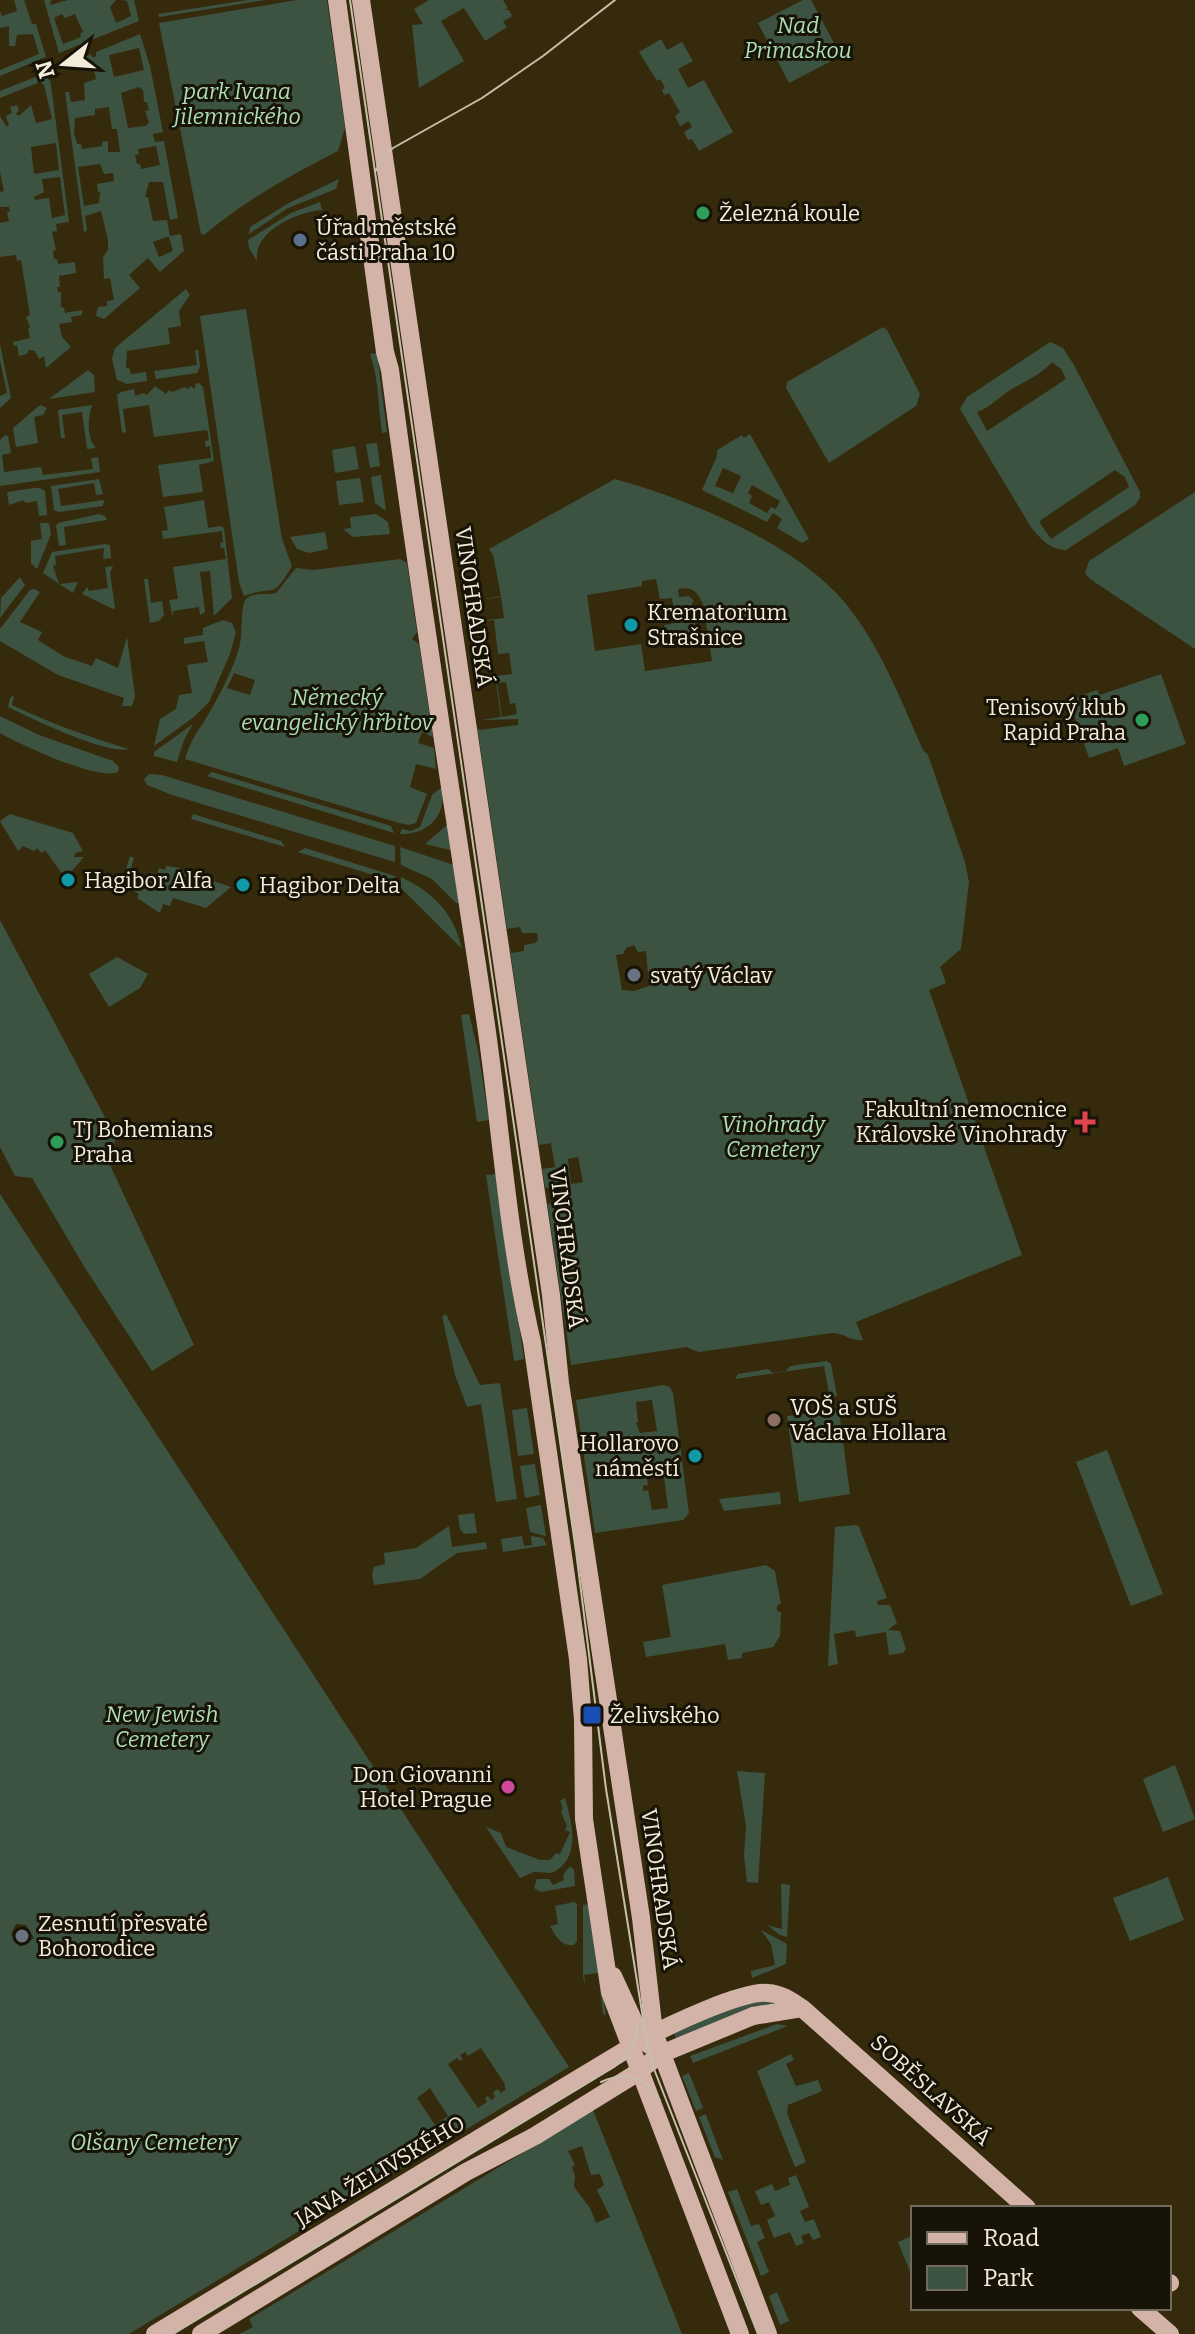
<svg xmlns="http://www.w3.org/2000/svg" width="1195" height="2334" font-family="Bitter,serif">
<style>
.green{fill:#3d5341;fill-rule:evenodd}
.lines{fill:none;stroke-linecap:round;stroke-linejoin:round}
.major{stroke:#d3b3a8;stroke-width:18}
.tram{stroke:#c7bfab;stroke-width:2}
.leisure-dot{fill:#2e9e5b;stroke:#181307;stroke-width:3}
.service-dot{fill:#5c6f8a;stroke:#181307;stroke-width:3}
.culture-dot{fill:#0f9aa8;stroke:#181307;stroke-width:3}
.worship-dot{fill:#6b7280;stroke:#181307;stroke-width:3}
.health-dot{fill:#e0444e;stroke:#181307;stroke-width:3}
.education-dot{fill:#8d6e63;stroke:#181307;stroke-width:3}
.transit-dot{fill:#1a4fb4;stroke:#181307;stroke-width:3}
.hotel-dot{fill:#d1479c;stroke:#181307;stroke-width:3}
.labels{text-anchor:middle;dominant-baseline:central;stroke-width:6;stroke-linejoin:round;paint-order:stroke}
.park-label{font-size:22px;font-style:italic;fill:#acdfb5;stroke:#181307}
.poi-label{font-size:22px;fill:#f4eddc;stroke:#181307;text-anchor:start}
.street-label{font-size:22px;fill:#f4eddc;stroke:#181307}
</style>
<rect width="100%" height="100%" fill="#352a0c"/>
<!-- green -->
<path class="green" d="M14 0H24L32 24H36L46 57 0 76V70L39 54 33 34 17 35 15 46H9V26L0 28V11L2 16 17 11Z
M44 0H51L50 5 68 0H116L110 7 116 23 131 16 127 1 122 0H134L139 21 59 53ZM62 14 65 18 75 14 83 32 80 33 81 37 63 44 54 18Z
M248 0H265L159 17 158 14Z
M297 0H327L345 128 338 151C290 176 245 200 204 235L201 234 159 23Z
M429 0H503L508 8 505 10H509L512 16 503 22 507 27 485 41 464 8 441 21 464 61 419 88 412 25 423 24 414 9Z
M803 0H811L841 56 789 83 758 23Z
M140 34 150 66 163 132 153 134 155 142 164 141 178 218 170 220 163 182H149L145 197H148L153 221 167 220 170 236 181 234 184 251 160 272 148 258 129 275 140 288 104 319 96 316 98 307 107 306V301L114 300 110 278 104 279 103 257 108 250V240L101 211 85 216 87 231 84 232 65 92H69L71 102 85 100 84 83 96 79 92 60 82 62 81 59 91 54 93 58 96 56V52ZM139 48 144 70 114 77 109 55ZM139 87 143 90 144 102H147L149 110 145 111 149 122 146 126 128 128 121 93ZM109 107 112 129H117L120 152H108V141L102 142V146L82 149 81 144H77L74 133 75 118 95 115V109ZM156 146 160 165 141 169 140 164H137L135 155 139 154 138 149ZM100 164 104 174 113 173 114 181 97 184 98 192H100L99 203 84 206 78 167ZM166 237H169L173 251 159 257 153 242Z
M661 39 667 50 682 42 693 61 678 69 688 88 704 80 733 132 699 151 692 139 688 140 684 132 692 127 689 121 680 126 675 116 680 112 669 93 664 95 662 90 665 88 660 79 657 81 639 52Z
M43 74 50 78 69 222 56 224 57 231 52 232 56 250 53 251 54 259H57L58 264 75 262 76 273 59 276 60 287H57L58 292H61V307L64 308 65 313 82 310V315L71 317 72 322 59 324 62 337 71 347 46 368 44 356 39 359 35 351 29 350 27 354 19 356 17 345 14 346 13 342 30 338 28 329 30 327 26 317 30 315 21 260 17 261 16 255 0 257V223L9 221 7 212 10 211 9 207H0V192L4 191 0 172V116L6 126H9L6 116 12 113 10 107 17 105 19 110 16 114 19 116 31 105 36 123 52 119 44 85 40 82 0 98V91ZM56 143 59 170 34 174 31 147ZM60 177 65 215 52 218 49 198 35 200 34 197 44 192 42 179Z
M339 179 336 189 288 208 249 234 250 227 289 203Z
M320 202 322 210C297 212 253 231 257 261L249 248 248 240 291 213Z
M186 289 190 295 179 311 181 326 168 328 170 344 127 351 126 368H129L131 374 146 372 147 381 127 384 117 380 112 359 115 348Z
M246 309 282 539 292 566C271 602 275 584 244 596L239 582 200 316Z
M883 327 887 330 920 394 916 406 829 463 786 388 787 382Z
M1050 342 1063 348 1074 365 1140 492V498L1135 505 1066 550C1049 549 1041 539 1031 527L960 409 967 397ZM1052 362 1061 369 1066 379 987 431 977 412C991 407 999 397 1010 390 1025 381 1041 375 1052 362ZM1115 470 1125 477 1129 487 1051 539 1040 523 1041 520Z
M0 344 11 398 0 408V396L7 393 0 360Z
M195 350H198L200 367 197 373 156 379 154 371 197 365Z
M377 353 387 432 382 433C378 406 379 380 370 354Z
M88 370 94 375 95 392 49 399Z
M199 383 203 387 214 461 199 465 203 492 163 497 158 465 211 458 210 446 206 447 205 441 209 440 207 430 154 437 149 405 123 409 126 432 122 433 117 395 121 392 134 389 135 396 144 393 147 395 155 386 166 394 169 390 172 392 185 387 188 389 191 386 194 389 196 386 194 384Z
M40 405 47 408 43 415 34 417 38 443 16 447 13 428Z
M92 405C88 418 86 437 96 448L87 449 82 412 62 415 65 438H61L58 410Z
M750 434 809 539 802 543 777 528 782 519 773 513 767 522 702 490 717 456V450L742 435 744 438ZM723 468 741 476 733 493 715 486ZM752 485 780 501 776 509 771 507 767 513 749 503 752 496 748 493Z
M5 435 8 436 11 453 2 455 4 472 41 467 43 475 93 469 91 458 98 457 100 472 0 486V440Z
M377 443 380 466 370 468 366 444Z
M355 446 359 469 335 473 332 450Z
M381 475 386 511 375 503 371 477Z
M360 478 364 502 339 505 336 481Z
M99 479 103 494 96 495 94 483 58 489 61 506 104 500 103 506 59 512 54 510 51 486Z
M615 479C691 500 806 547 853 613 884 655 902 703 923 750L928 755 965 862 969 882 961 949 940 967 946 983 929 990 1022 1255 856 1322 863 1340C853 1342 844 1333 832 1333L699 1352 686 1347 571 1365 477 725 479 730 518 725V719L481 720 501 717 492 655 498 654 494 620 487 621 484 599 501 596 493 555 489 549ZM656 579 660 599 672 598 676 623 664 625 666 646 700 642 694 616 696 615 692 603 694 601 689 596 679 597 678 589C691 586 698 591 703 604L712 661 645 671 641 644 595 651 587 595 642 586V581ZM501 597 504 618 487 620 484 599ZM509 653 512 674 495 676 492 655ZM506 682 510 704 515 703 517 714 502 717 497 683ZM520 927 522 933H537L538 940 535 943 524 945V951L511 953 507 929ZM634 945 638 952 646 951 649 986 634 991 622 990 616 955 623 954 626 948ZM551 1143 555 1167 542 1169 539 1145ZM578 1157 583 1182 571 1184 568 1159ZM566 1185 568 1202 547 1204 545 1188Z
M34 488H40L45 491 47 515 39 516 37 501 25 503 24 500 9 505 7 492Z
M1195 492V649L1090 579 1085 573 1089 561Z
M204 500 208 528 221 526 224 528 232 598 214 616 210 571 200 572 205 612 200 615 199 607 173 611V618L169 600 178 599 173 567 226 559 224 548H221L220 543 223 542 222 531 163 539 162 531 168 530 164 507Z
M99 514 105 516 107 520 64 527 66 545 59 546 56 526 58 523Z
M376 514 388 522 390 534 353 537 343 529 351 528 350 517Z
M40 523H49L51 534 37 569 31 563V541L42 539Z
M325 532 328 549 309 553 297 549 290 537Z
M105 544 110 545 111 558 103 559 104 548 55 556 56 565 53 566 59 584 78 582 73 593 43 573 52 552Z
M400 559 407 563 417 632 412 639 419 644 433 737 422 732 418 743 434 748 436 769 416 764 410 787 427 794 416 823 409 825 399 823 185 759C190 740 201 727 211 710 222 690 233 669 239 648 243 636 240 605 246 599 253 592 267 595 276 593L296 568 314 570ZM234 673 255 680 250 695 227 688Z
M113 566 110 573 115 608 113 609 82 594 87 587 89 591 108 588 105 567Z
M20 577 25 585 0 618 1 598Z
M144 579H148L151 603 162 601 164 615 159 621 150 623Z
M34 589 40 592 20 622 42 632 38 640 63 656 92 666 96 658 118 668 127 637 135 696 132 706H122L124 698 58 675 0 641V629L30 590Z
M223 620 232 623 236 632 230 654 209 702 194 717 154 746 160 719 176 709 179 695 192 693 187 665 208 662 204 641 184 644V638L203 635V628Z
M1161 674 1186 744 1124 766 1118 748 1089 758 1069 700 1097 690 1100 695Z
M14 695 12 705C50 723 88 737 129 749 106 755 31 718 8 707L10 698Z
M0 716 39 735 113 761 119 767 118 772C98 781 21 745 0 733Z
M193 724 184 740 177 762 154 756V752Z
M212 772 391 826 394 833 207 776Z
M149 774 162 775 395 846V862L172 795 147 785 144 779Z
M442 787C447 815 429 835 400 834L402 829 411 831 420 827 432 795Z
M10 814 73 833 83 851 75 853 74 857H84L70 873 67 870 63 875 45 850 42 853 37 848 34 851 23 846 18 851 0 821Z
M193 814 281 841 285 847 191 819Z
M448 824 452 848 450 850 425 844Z
M400 847 454 865 459 903H456L432 879 401 865Z
M305 848 395 876V879L390 880 298 852Z
M130 856 134 858 129 875 132 880 140 882 143 876 149 878 151 872 157 874 159 868 165 870 166 866 180 868V870L231 887 206 908 173 898 170 906 163 904 160 913 137 898 139 894 132 890 124 876Z
M401 877C433 892 454 913 462 949L401 888Z
M0 920 116 1138 109 1163 194 1345 152 1371 85 1268 32 1178 15 1176 0 1147Z
M117 957 148 974 140 988 109 1007 89 974Z
M469 1014 478 1051 489 1120 477 1122 461 1015Z
M496 1174 524 1359 514 1361 486 1175Z
M0 1194 569 2067 129 2334H0ZM16 1924 26 1925 34 1938 20 1947 11 1934ZM481 2048 505 2084 504 2085 506 2089 501 2093 498 2089 493 2092 495 2097 491 2100 488 2096 485 2098 487 2102 478 2108 448 2064 457 2058 460 2061 463 2059 460 2055 465 2052 468 2056ZM430 2088 448 2116 435 2125 417 2098ZM419 2140 425 2150 398 2166 393 2156Z
M446 1314 480 1385 500 1383 517 1499 496 1502 481 1404 467 1407 455 1375 442 1316Z
M827 1361 831 1364 837 1396 830 1398 824 1366 735 1379 738 1374 768 1369 773 1373 786 1371 790 1366Z
M663 1385 670 1387 673 1393 689 1513 683 1520 595 1533 576 1400ZM652 1400 657 1431 640 1433 636 1423 638 1422 636 1402ZM664 1477 668 1508 652 1510 648 1490 643 1491V1486L648 1485 647 1479Z
M527 1408 534 1454 518 1456 512 1410Z
M832 1411H839L850 1494 799 1502 787 1416Z
M1107 1450 1163 1594 1131 1606 1076 1462Z
M535 1464 540 1495 525 1498 520 1466Z
M780 1492 781 1504 724 1511 719 1499Z
M541 1505 546 1536 530 1532 526 1508Z
M474 1513 477 1533 464 1534 460 1529 458 1515Z
M856 1525 859 1527 887 1598 877 1601 878 1605H890L897 1623 888 1630 900 1631 906 1649 903 1653 889 1655 886 1632 856 1637 855 1630 834 1634 838 1664 828 1666 835 1527Z
M449 1526 452 1547 486 1542 487 1549 457 1553 420 1579 374 1585 372 1574 374 1567 385 1564 384 1553 416 1548Z
M522 1536 524 1546 532 1545 531 1536 543 1538 547 1545 503 1552 501 1539Z
M766 1565 775 1571 781 1604 777 1605V1611L781 1612 780 1636 773 1647 742 1653V1658L728 1660 725 1644 646 1657 643 1642 671 1637 662 1585Z
M1175 1765 1195 1819 1163 1832 1143 1779Z
M737 1771 765 1773 758 1883 747 1882 744 1855 746 1826Z
M565 1798C572 1823 582 1860 551 1873L534 1872 520 1878 486 1827 501 1833 506 1847 540 1860H550L556 1853 560 1854 570 1832 565 1830 567 1826 561 1812 563 1808 560 1801Z
M570 1866 574 1870 575 1886 541 1892 534 1888 537 1879H549L553 1885 564 1880 563 1875Z
M1168 1877 1184 1920 1130 1941 1113 1898Z
M781 1884 790 1885 787 1937 780 1935 767 1925 782 1929Z
M574 1902 577 1904V1941L574 1945C561 1947 556 1936 550 1926L558 1924 555 1906Z
M589 1904 606 2015 603 2014 598 1973 584 1975 586 1989 583 1976V1905Z
M761 1930 787 1944 786 1964 752 1978 751 1971 775 1965 771 1944Z
M761 2001 773 2002 772 2005 676 2039 673 2030 733 2008Z
M777 2024 788 2026 693 2063 690 2056Z
M791 2054 794 2060 786 2064 796 2086 818 2080 822 2091 788 2105 787 2113 806 2162 795 2167 757 2071Z
M689 2073 703 2108 696 2111 682 2076Z
M593 2110 682 2334H239L253 2327 249 2319ZM582 2146 591 2175 600 2174 604 2185 597 2190 610 2217 596 2223 590 2208 574 2187 575 2176 572 2167 575 2165 568 2151Z
M706 2114V2115L723 2160 715 2157 699 2117Z
M796 2175 809 2207 800 2211 805 2222 814 2219 821 2237 813 2240 809 2233 801 2236 804 2243 796 2246 790 2232 774 2238 767 2220 775 2216 769 2202 761 2205 755 2191 772 2184 775 2191 790 2185 788 2178Z
M737 2189 751 2226 759 2224 765 2238 757 2242 769 2272 761 2276 728 2192Z
M913 2235V2279L898 2242Z
M777 2292 789 2321 780 2325 769 2296Z"/>
<g class="lines">
<!-- major -->
<path class="major" d="M337 0 385 352 390 370C418 587 453 802 485 1018 501 1126 507 1235 532 1342L578 1659 583 1720 584 1819 610 1992 740 2334
M361 0 551 1295 560 1383 641 1918 654 2033 768 2334
M613 1976 642 2039 649 2045
M1169 2283H1170
M1140 2308 1170 2334
M155 2334 644 2039C667 2026 743 1990 768 1993 782 1994 791 2001 802 2008L1027 2208
M201 2334 466 2172 535 2136 632 2076 661 2054 753 2016 802 2008"/>
<!-- tram -->
<path class="tram" d="M350 0 576 1551 606 1789 646 2037 654 2069 758 2334
M375 172 384 156 393 148 482 98 543 56 615 0
M601 2082C627 2070 646 2076 660 2101
M173 2334 614 2067C630 2055 638 2043 637 2022"/>
</g>
<!-- markers -->
<g class="leisure-dot">
<circle cx="703" cy="213" r="8"/>
<circle cx="1142" cy="720" r="8"/>
<circle cx="57" cy="1142" r="8"/>
</g>
<circle class="service-dot" cx="300" cy="240" r="8"/>
<g class="culture-dot">
<circle cx="631" cy="625" r="8"/>
<circle cx="68" cy="880" r="8"/>
<circle cx="243" cy="885" r="8"/>
<circle cx="695" cy="1456" r="8"/>
</g>
<g class="worship-dot">
<circle cx="634" cy="975" r="8"/>
<circle cx="22" cy="1936" r="8"/>
</g>
<path class="health-dot" d="M1081 1110h8v8h8v8h-8v8h-8v-8h-8v-8h8z"/>
<circle class="education-dot" cx="774" cy="1420" r="8"/>
<rect class="transit-dot" x="582" y="1705" width="20" height="20" rx="4"/>
<circle class="hotel-dot" cx="508" cy="1787" r="8"/>
<g class="labels">
<!-- park labels -->
<g class="park-label">
<text x="798" y="25">Nad<tspan x="798" dy="25">Primaskou</tspan></text>
<text x="237" y="91">park Ivana<tspan x="237" dy="25">Jilemnického</tspan></text>
<text x="337" y="697">Německý<tspan x="337" dy="25">evangelický hřbitov</tspan></text>
<text x="773" y="1124">Vinohrady<tspan x="773" dy="25">Cemetery</tspan></text>
<text x="162" y="1714">New Jewish<tspan x="162" dy="25">Cemetery</tspan></text>
<text x="154" y="2142">Olšany Cemetery</text>
</g>
<!-- poi labels -->
<g class="poi-label">
<text x="719" y="213">Železná koule</text>
<text x="316" y="227">Úřad městské<tspan x="316" dy="25">části Praha 10</tspan></text>
<text x="647" y="612">Krematorium<tspan x="647" dy="25">Strašnice</tspan></text>
<text x="1126" y="707" text-anchor="end">Tenisový klub<tspan x="1126" dy="25">Rapid Praha</tspan></text>
<text x="84" y="880">Hagibor Alfa</text>
<text x="259" y="885">Hagibor Delta</text>
<text x="650" y="975">svatý Václav</text>
<text x="1067" y="1109" text-anchor="end">Fakultní nemocnice<tspan x="1067" dy="25">Královské Vinohrady</tspan></text>
<text x="73" y="1129">TJ Bohemians<tspan x="73" dy="25">Praha</tspan></text>
<text x="790" y="1407">VOŠ a SUŠ<tspan x="790" dy="25">Václava Hollara</tspan></text>
<text x="679" y="1443" text-anchor="end">Hollarovo<tspan x="679" dy="25">náměstí</tspan></text>
<text x="610" y="1715">Želivského</text>
<text x="492" y="1774" text-anchor="end">Don Giovanni<tspan x="492" dy="25">Hotel Prague</tspan></text>
<text x="38" y="1923">Zesnutí přesvaté<tspan x="38" dy="25">Bohorodice</tspan></text>
</g>
<!-- street labels -->
<g class="street-label">
<text transform="translate(474 607) rotate(82)">VINOHRADSKÁ</text>
<text transform="translate(567 1248) rotate(83)">VINOHRADSKÁ</text>
<text transform="translate(660 1889) rotate(82)">VINOHRADSKÁ</text>
<text transform="translate(931 2090) rotate(42)">SOBĚSLAVSKÁ</text>
<text transform="translate(380 2171) rotate(-31)">JANA ŽELIVSKÉHO</text>
</g>
</g>
<!-- legend -->
<rect x="911" y="2206" width="260" height="104" fill="#181307" stroke="#706a5c" stroke-width="2"/>
<rect x="927" y="2232" width="40" height="12" fill="#d3b3a8" stroke="#706a5c" stroke-width="2"/>
<text x="983" y="2246" font-size="24" fill="#f4eddc">Road</text>
<rect x="927" y="2266" width="40" height="24" fill="#3d5341" stroke="#706a5c" stroke-width="2"/>
<text x="983" y="2286" font-size="24" fill="#f4eddc">Park</text>
<!-- north arrow -->
<g transform="translate(64 64) rotate(253)" stroke="#181307" stroke-width="6" paint-order="stroke">
<path d="M0-6L14 30L0 20L-14 30Z" fill="#f4eddc"/>
<text y="-12" font-size="22" font-weight="bold" text-anchor="middle" fill="#f4eddc">N</text>
</g>
</svg>
